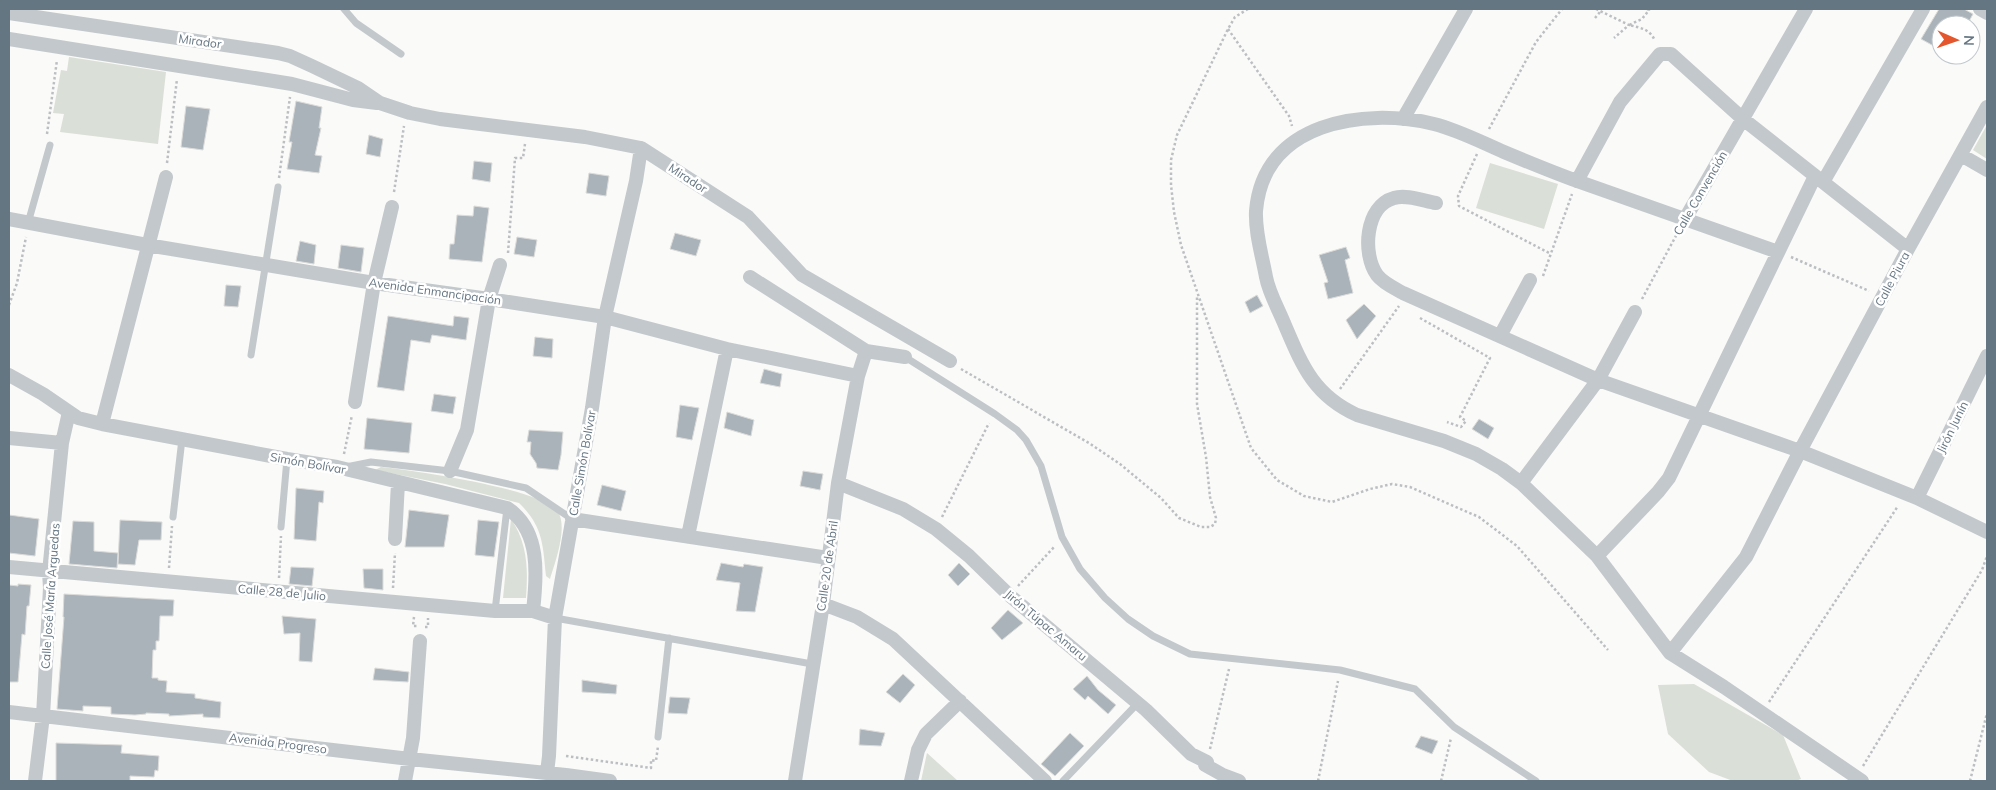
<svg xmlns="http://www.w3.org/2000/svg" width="1996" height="790" font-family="Mulish,sans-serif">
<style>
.green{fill:#dadfd7}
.building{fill:#aab3b9;stroke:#dcdcda}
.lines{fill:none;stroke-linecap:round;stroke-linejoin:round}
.path{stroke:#bbbfc2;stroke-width:2.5;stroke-dasharray:2.5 2.5;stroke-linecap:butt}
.lane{stroke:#c3c8cc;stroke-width:7}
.street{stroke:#c3c8cc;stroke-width:14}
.labels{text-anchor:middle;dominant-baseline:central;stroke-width:5;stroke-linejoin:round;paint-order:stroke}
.street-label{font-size:12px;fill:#657683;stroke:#fff}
</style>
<rect width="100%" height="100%" fill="#fafaf8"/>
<!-- green -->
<path class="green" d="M69 57 166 72 158 144 60 132 64 114 53 113 61 70 67 71Z
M1987 125V159L1973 150Z
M1490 163 1558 184 1544 229 1476 208Z
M381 467C411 470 544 489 558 512 568 527 555 563 550 579L546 576C543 545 543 526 519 503L445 484 375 470Z
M511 519C528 544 528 570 526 598H503Z
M1694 684 1783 735 1801 779 1795 781H1733L1709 772 1668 734 1658 685Z
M927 753 958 781H921Z"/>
<!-- building -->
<path class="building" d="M1939 9H1964L1973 14 1967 25H1941V50L1921 39Z
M296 101 322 107 319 128H321L315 155 322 156 319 173 287 169 292 142H289Z
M186 106 210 109 203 150 181 147Z
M369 135 383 139 380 157 366 154Z
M474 161 492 163 490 182 472 179Z
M589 173 609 176 606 196 586 193Z
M474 206 489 208 482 262 449 259 450 244H454L457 215 473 216Z
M675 233 701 240 696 256 670 249Z
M517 237 537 240 534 257 514 254Z
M300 241 316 245 314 264 296 261Z
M341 245 364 248 361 272 338 268Z
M1346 247 1350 258 1345 260 1353 293 1328 299 1324 283 1328 282 1319 255Z
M226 285 241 286 238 307 224 306Z
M1257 295 1263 306 1250 313 1245 302Z
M1364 304 1376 316 1357 339 1346 320Z
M388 316 453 326 454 316 469 318 466 340 432 335 430 343 411 340 404 391 377 387Z
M535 337 553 339 552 358 533 356Z
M764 369 782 374 780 387 760 383Z
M434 394 456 397 453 414 431 411Z
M680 405 699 408 692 440 676 437Z
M727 412 754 420 751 436 724 428Z
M367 418 412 423 409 453 364 449Z
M1479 419 1494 428 1488 439 1472 429Z
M529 430 563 432 561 455 558 470 537 468 536 463 530 454 531 442H527Z
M803 471 823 474 820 490 800 486Z
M602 485 626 491 621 511 597 505Z
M296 488 324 491 323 503 319 502 316 541 294 539Z
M409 510 449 515 444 547H405Z
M9 515 39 519 35 556 9 553Z
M120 520 162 522 161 540H139L135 565 118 564Z
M478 520 499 522 494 557 475 555Z
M73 521 94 522V551L118 553 117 568 69 564Z
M721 563 743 567 744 564 763 567 755 612 736 611 740 583 716 580Z
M959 563 970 574 958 586 948 575Z
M291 567 314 568 312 586 289 584Z
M363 569H383V590L364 588Z
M18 584 31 585 29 606H27L25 635 22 634 18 682H9V585L18 586Z
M64 594 174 600 173 616H160L159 641H156V650H153L152 678H158V680L167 681 166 692 195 694V698L221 702 220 718 203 717V714L169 716V714L146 713V714L135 715 111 714V707L83 706V711L57 709 64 617H63Z
M1008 610 1023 623 1002 640 991 628Z
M282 616 316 619 312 662 299 661 300 633 284 634Z
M375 668 409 672 408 682 373 680Z
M903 674 915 685 900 703 886 692Z
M1087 676 1098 690 1116 705 1108 714 1088 696 1085 700 1073 689Z
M582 680 617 685 616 694 582 692Z
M670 697 690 698 687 714 668 713Z
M860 729 885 733 881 746 859 745Z
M1070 733 1084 746 1055 776 1041 764Z
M1421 736 1438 741 1432 754 1415 747Z
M56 743 122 745 121 753 159 756 158 771 155 770 154 777 130 776V781H56Z"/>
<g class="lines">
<!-- path -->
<path class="path" d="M1248 9 1235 17 1228 29 1177 135 1171 160V185L1174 212 1181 245 1251 448 1277 480 1304 496 1332 502 1370 489 1392 484 1410 487 1479 517 1517 546 1608 650
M1596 9 1629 25 1614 38
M1647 9 1649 10 1642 19 1629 25C1641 28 1650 29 1655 41
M1595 18 1600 12
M1228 29 1289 116 1292 126
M1489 129 1536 42 1562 9
M47 134 57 60
M1477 154 1458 196 1459 206 1551 254
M167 163 177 79
M279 178 290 97
M394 192 404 126
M508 253 515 158H523L525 144
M1791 257 1869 291
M1543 276 1572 194
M1642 299 1678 232
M9 305 17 283 26 237
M1420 318 1490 358 1460 417 1466 421 1461 427 1447 422
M961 369 1089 443 1120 464 1161 498 1179 518 1201 527H1210L1215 524 1216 518 1210 497 1206 457 1197 404V295
M1340 389 1399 306
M344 454 352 415
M942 517 989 423
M169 568 172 526
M279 578 281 536
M1018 586 1055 546
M393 588 395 553
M414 617 413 626H417
M425 627H428V618
M1769 702 1898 506
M1210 749 1229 669
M566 756 651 768V760L656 761 658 746
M1863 766 1982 570 1987 556
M1318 781 1338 681
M1441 781 1451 738
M1970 781 1987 713"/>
<!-- lane -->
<path class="lane" d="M344 9 356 23 401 54
M28 223 50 145
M251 355 278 187
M905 357 995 414 1017 430 1026 440 1041 466 1062 537 1080 569 1105 598 1128 619 1153 636 1190 654 1340 670 1415 689 1454 727 1536 781
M346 467 371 462 450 471 526 488 572 519
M173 517 182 439
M281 527 287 459
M495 611 507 508
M555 618 812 664
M658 737 669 638
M1063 781 1138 703"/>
<!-- street -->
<path class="street" d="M1980 9 1987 13
M9 13 278 53 290 56 312 66 358 88 380 103 410 113 440 119 585 137 641 148 748 217 802 275 950 361
M9 39 292 84 353 100 377 103
M1403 119 1466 9
M1961 155 1987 170
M1577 181 1620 102 1660 54H1671L1743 119 1908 249
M1823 182 1923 9
M1436 203C1424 201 1406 194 1394 198 1365 206 1362 254 1377 275 1383 283 1394 288 1403 293L1598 380 1800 451 1917 498 1987 532
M9 219 147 245 374 283 489 299 605 317 727 349 858 376
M1685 219 1806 9
M1778 252C1711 228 1644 205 1577 181 1552 172 1528 162 1504 152 1481 142 1458 130 1434 124 1364 107 1263 122 1256 211 1255 233 1262 255 1266 277 1269 293 1278 308 1284 323 1302 365 1313 395 1357 415L1444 441 1476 454 1502 469 1521 483 1597 556 1670 653 1724 687 1862 781
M750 277 866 351 905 357
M1500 336 1530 280
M9 375 43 394 78 418 102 424 287 459 337 467 507 508C541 530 537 576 533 611
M355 402 374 283 392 207
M102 424 166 177
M9 438 62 443
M450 471 467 430 489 299 500 265
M838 483 903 509 936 529 969 556 1009 595 1146 710 1191 754 1207 762 1205 765 1223 775 1239 781
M1521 483 1598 380 1635 312
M1917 498 1987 356
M572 519 828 558
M688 536 727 349
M395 539 398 483
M1597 556 1658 492 1669 478 1815 176
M9 567 495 611H533L555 618
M823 604 857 617 893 639 1045 781
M1670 653 1746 557 1800 451 1908 249 1987 107
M9 712 410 759 566 775 610 781
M35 781 43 716 50 588 49 572 62 443 69 412
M405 781 413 738 420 641
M546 781 549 756 555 618 592 408 605 317 636 181 641 148
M795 781 823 604 838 483 858 376 866 351
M911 781 918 750 926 734 960 701"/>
</g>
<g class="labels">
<!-- street labels -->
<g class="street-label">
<text transform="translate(200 41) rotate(8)">Mirador</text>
<text transform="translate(688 178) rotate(33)">Mirador</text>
<text transform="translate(1700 193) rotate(-60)">Calle Convención</text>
<text transform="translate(1892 279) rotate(-62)">Calle Piura</text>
<text transform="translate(435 291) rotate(8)">Avenida Enmancipación</text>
<text transform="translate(1952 427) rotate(-64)">Jirón Junín</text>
<text transform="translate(308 463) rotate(10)">Simón Bolívar</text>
<text transform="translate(582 463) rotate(-80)">Calle Simón Bolívar</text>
<text transform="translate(827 566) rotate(-82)">Calle 20 de Abril</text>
<text transform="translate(282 592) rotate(5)">Calle 28 de Julio</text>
<text transform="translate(50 596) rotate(-86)">Calle José María Arguedas</text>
<text transform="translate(1046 625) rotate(40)">Jirón Túpac Amaru</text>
<text transform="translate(278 743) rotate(7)">Avenida Progreso</text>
</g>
</g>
<!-- border -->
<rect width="1996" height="790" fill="none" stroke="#657683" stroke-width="20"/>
<!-- north arrow -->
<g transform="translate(1956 40) rotate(92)"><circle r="24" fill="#ffffff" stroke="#c1c8cd"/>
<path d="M0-4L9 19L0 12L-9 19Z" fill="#e4572e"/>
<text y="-8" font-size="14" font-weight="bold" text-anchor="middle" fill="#657683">N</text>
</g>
</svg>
